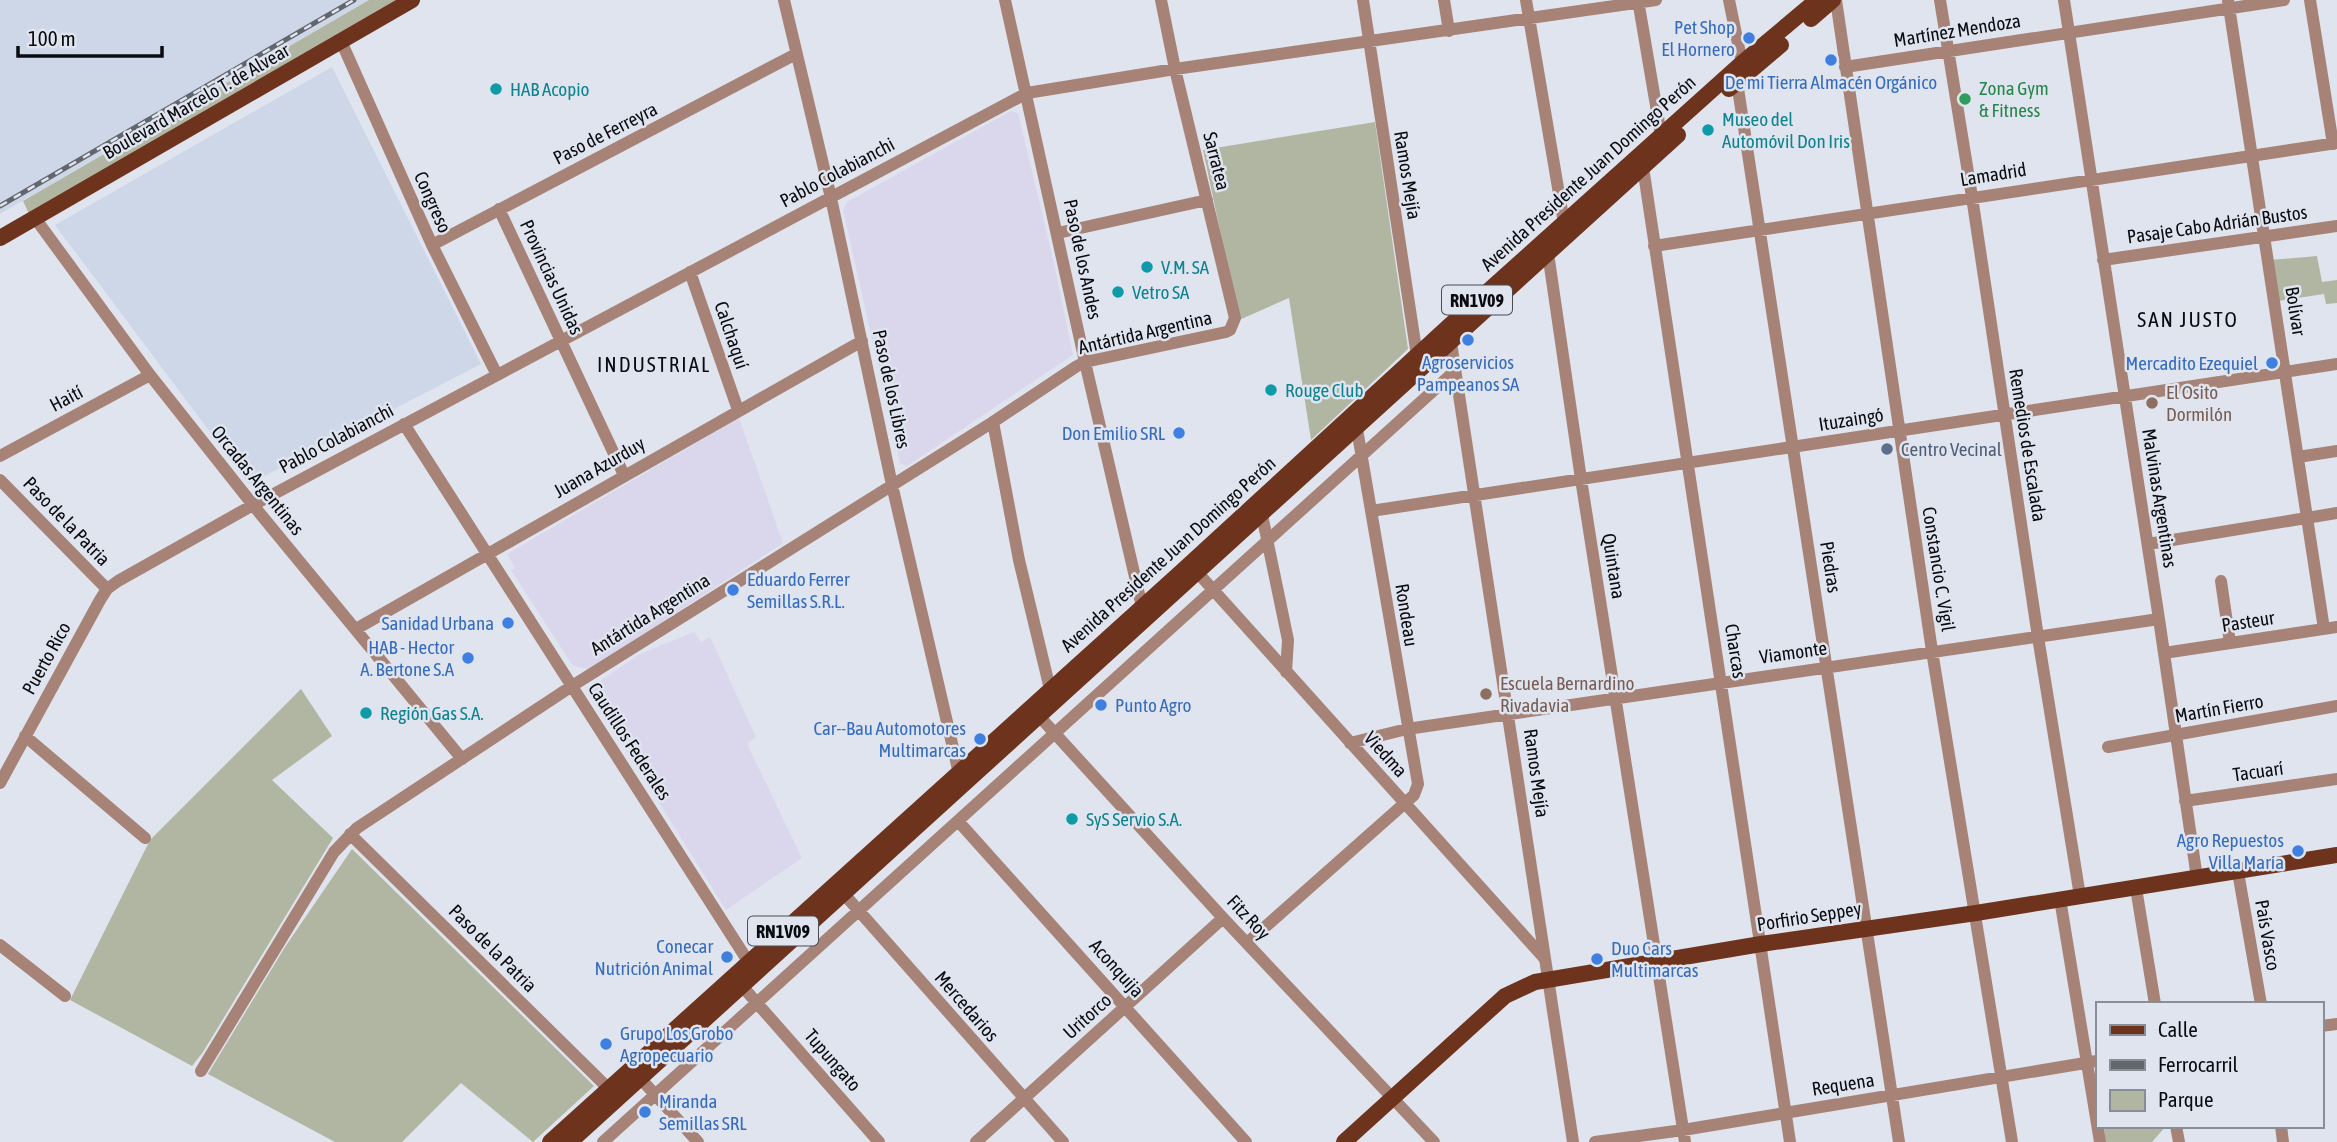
<svg xmlns="http://www.w3.org/2000/svg" width="2337" height="1142" font-family="'Asap Condensed',sans-serif">
<style>
.built{fill:#ced7e8}
.industrial{fill:#dad7ed}
.green{fill:#b1b6a2}
.lines{fill:none;stroke-linecap:round;stroke-linejoin:round}
.minor{stroke:#a68376;stroke-width:12}
.major{stroke:#6d331c;stroke-width:16}
.rail-casing{stroke:#64666d;stroke-width:5}
.rail{stroke:#dfe4ef;stroke-width:2.5;stroke-dasharray:8;stroke-linecap:butt}
.shop-dot{fill:#3f7fe0;stroke:#dfe4ef;stroke-width:2.5}
.culture-dot{fill:#0f9aa8;stroke:#dfe4ef;stroke-width:2.5}
.leisure-dot{fill:#2e9e5b;stroke:#dfe4ef;stroke-width:2.5}
.education-dot{fill:#8d6e63;stroke:#dfe4ef;stroke-width:2.5}
.service-dot{fill:#5c6f8a;stroke:#dfe4ef;stroke-width:2.5}
.labels{text-anchor:middle;dominant-baseline:central;stroke-width:5;stroke-linejoin:round;paint-order:stroke}
.shield{fill:#dfe4ef;stroke:#4a4c52;stroke-width:2}
.shield-label{font-size:18px;font-weight:bold;fill:#0a0b0f}
.shop-label{font-size:19px;fill:#366cbe;stroke:#dfe4ef;text-anchor:end}
.street-label{font-size:19px;fill:#0a0b0f;stroke:#dfe4ef}
.leisure-label{font-size:19px;fill:#27864d;stroke:#dfe4ef;text-anchor:start}
.culture-label{font-size:19px;fill:#0d838f;stroke:#dfe4ef;text-anchor:start}
.education-label{font-size:19px;fill:#785e54;stroke:#dfe4ef;text-anchor:start}
.service-label{font-size:19px;fill:#4e5e75;stroke:#dfe4ef;text-anchor:start}
.neighbourhood-label{font-size:21px;letter-spacing:2px;fill:#0a0b0f;stroke:#dfe4ef}
</style>
<rect width="100%" height="100%" fill="#dfe4ef"/>
<!-- built -->
<path class="built" d="M0 0H369L0 214Z
M332 67 481 364 249 484 55 225Z"/>
<!-- industrial -->
<path class="industrial" d="M1011 111 1018 113 1053 259 1073 355 907 466 900 463 843 210 847 202Z
M739 418 783 543 590 669 573 666 511 570 515 568 507 554Z
M694 632 701 642 710 637 756 737 747 744 802 858 726 910 623 745 624 738 621 733 614 731 588 689 640 654Z"/>
<!-- green -->
<path class="green" d="M369 0H403L29 214 23 201Z
M1375 122 1408 349 1311 440 1289 298 1239 320 1203 150Z
M2317 256 2322 282 2337 280V303L2326 304 2324 294 2278 301 2270 260Z
M301 689 332 736 272 780 333 838 203 1052 192 1066 70 1000 150 840Z
M352 849 594 1086 533 1142 461 1083 402 1142H335L208 1074 285 947Z
M2104 1126H2166L2152 1142H2105Z"/>
<g class="lines">
<!-- minor -->
<path class="minor" d="M784 0 831 198 892 485 960 778
M1005 0 1085 362 1142 607
M1363 0 1417 356
M1444 0 1449 31
M1526 0 1564 223 1562 227
M1638 0 1661 135
M1729 0 1742 63 1737 82 1899 1142
M1836 0 1932 651 2012 1142
M1940 0 1972 197 2038 637 2080 896
M2064 0 2159 619 2197 878
M2228 0 2324 629
M2310 0 2333 144
M341 41 432 245 497 375
M1845 67 2284 0
M1643 167 1790 1142
M499 209 624 475
M35 218 150 375 253 505 462 759
M1058 233 1207 200
M432 245 796 54
M1654 246 2337 143
M1550 249 1548 253 1581 479 1685 1142
M2103 260 2337 226
M690 272 738 410
M1450 336 1573 1142
M993 422 1019 560 1050 689
M404 424 753 969
M0 456 150 375
M2298 457 2337 451
M0 480 107 589
M1371 511 2337 364
M1262 515 1288 640 1286 672
M2148 544 2337 513
M1198 573 1545 959
M2221 581 2230 643
M356 629 862 341
M2164 653 2337 627
M1039 716 1223 918 1434 1142
M25 736 145 838
M1350 743 1407 729 2159 619
M2108 747 2337 706
M0 783 100 600 107 589 118 581 253 505 1027 93 1175 69 1656 0
M2185 801 2337 779
M958 821 1246 1142
M350 834 609 1089
M2238 872 2261 1004
M2136 888 2155 1004
M844 894 1063 1142
M2060 899 2100 1142
M1247 943 1414 795 1418 784 1357 429
M0 945 65 996
M742 986 879 1142
M2321 1026 2337 1024
M201 1071 334 852 357 828 572 686 993 422 1077 366 1085 362 1226 332 1230 330 1235 318 1175 69 1161 0
M640 1078 698 1142
M2176 1126 2179 1142
M2281 1126 2283 1142
M603 1142 1455 371
M976 1142 1223 918
M1595 1142 1683 1130 2097 1061"/>
<!-- major -->
<path class="major" d="M1811 19 1833 0
M1729 89 1781 45
M0 238 412 0
M550 1142 1180 573 1448 327 1742 63 1817 0
M570 1142 1678 135
M1344 1142 1505 996 1535 982 1761 944 1976 913 2337 855"/>
<!-- rail casing -->
<g class="rail-casing">
<path id="rail" d="M0 206 354 0"/>
</g>
<!-- rail -->
<use href="#rail" class="rail"/>
</g>
<!-- markers -->
<g class="shop-dot">
<circle cx="1749" cy="38" r="7"/>
<circle cx="1831" cy="60" r="7"/>
<circle cx="1468" cy="340" r="7"/>
<circle cx="2272" cy="363" r="7"/>
<circle cx="1179" cy="433" r="7"/>
<circle cx="733" cy="590" r="7"/>
<circle cx="508" cy="623" r="7"/>
<circle cx="468" cy="658" r="7"/>
<circle cx="1101" cy="705" r="7"/>
<circle cx="980" cy="739" r="7"/>
<circle cx="2298" cy="851" r="7"/>
<circle cx="727" cy="957" r="7"/>
<circle cx="1597" cy="959" r="7"/>
<circle cx="606" cy="1044" r="7"/>
<circle cx="645" cy="1112" r="7"/>
</g>
<g class="culture-dot">
<circle cx="496" cy="89" r="7"/>
<circle cx="1708" cy="130" r="7"/>
<circle cx="1147" cy="267" r="7"/>
<circle cx="1118" cy="292" r="7"/>
<circle cx="1271" cy="390" r="7"/>
<circle cx="366" cy="713" r="7"/>
<circle cx="1072" cy="819" r="7"/>
</g>
<circle class="leisure-dot" cx="1965" cy="99" r="7"/>
<g class="education-dot">
<circle cx="2152" cy="403" r="7"/>
<circle cx="1486" cy="694" r="7"/>
</g>
<circle class="service-dot" cx="1887" cy="449" r="7"/>
<g class="labels">
<!-- shield labels -->
<g class="shield">
<rect x="1442" y="285.5" width="70" height="29" rx="5"/>
<rect x="748" y="916.5" width="70" height="29" rx="5"/>
</g>
<g class="shield-label">
<text x="1477" y="300">RN1V09</text>
<text x="783" y="931">RN1V09</text>
</g>
<!-- shop labels -->
<g class="shop-label">
<text x="1735" y="27">Pet Shop<tspan x="1735" dy="22">El Hornero</tspan></text>
<text x="1831" y="82" text-anchor="middle">De mi Tierra Almacén Orgánico</text>
<text x="1468" y="362" text-anchor="middle">Agroservicios<tspan x="1468" dy="22">Pampeanos SA</tspan></text>
<text x="2258" y="363">Mercadito Ezequiel</text>
<text x="1165" y="433">Don Emilio SRL</text>
<text x="747" y="579" text-anchor="start">Eduardo Ferrer<tspan x="747" dy="22">Semillas S.R.L.</tspan></text>
<text x="494" y="623">Sanidad Urbana</text>
<text x="454" y="647">HAB - Hector<tspan x="454" dy="22">A. Bertone S.A</tspan></text>
<text x="1115" y="705" text-anchor="start">Punto Agro</text>
<text x="966" y="728">Car--Bau Automotores<tspan x="966" dy="22">Multimarcas</tspan></text>
<text x="2284" y="840">Agro Repuestos<tspan x="2284" dy="22">Villa María</tspan></text>
<text x="713" y="946">Conecar<tspan x="713" dy="22">Nutrición Animal</tspan></text>
<text x="1611" y="948" text-anchor="start">Duo Cars<tspan x="1611" dy="22">Multimarcas</tspan></text>
<text x="620" y="1033" text-anchor="start">Grupo Los Grobo<tspan x="620" dy="22">Agropecuario</tspan></text>
<text x="659" y="1101" text-anchor="start">Miranda<tspan x="659" dy="22">Semillas SRL</tspan></text>
</g>
<!-- street labels -->
<g class="street-label">
<text transform="translate(1957 30) rotate(-9)">Martínez Mendoza</text>
<text transform="translate(196 101) rotate(-30)">Boulevard Marcelo T. de Alvear</text>
<text transform="translate(605 133) rotate(-27)">Paso de Ferreyra</text>
<text transform="translate(1217 161) rotate(76)">Sarratea</text>
<text transform="translate(837 172) rotate(-28)">Pablo Colabianchi</text>
<text transform="translate(1588 173) rotate(-42)">Avenida Presidente Juan Domingo Perón</text>
<text transform="translate(1993 174) rotate(-9)">Lamadrid</text>
<text transform="translate(1408 175) rotate(81)">Ramos Mejía</text>
<text transform="translate(433 202) rotate(66)">Congreso</text>
<text transform="translate(2217 224) rotate(-8)">Pasaje Cabo Adrián Bustos</text>
<text transform="translate(1083 259) rotate(78)">Paso de los Andes</text>
<text transform="translate(552 277) rotate(65)">Provincias Unidas</text>
<text transform="translate(2296 311) rotate(81)">Bolívar</text>
<text transform="translate(1145 332) rotate(-13)">Antártida Argentina</text>
<text transform="translate(732 335) rotate(71)">Calchaquí</text>
<text transform="translate(892 389) rotate(78)">Paso de los Libres</text>
<text transform="translate(66 398) rotate(-28)">Haití</text>
<text transform="translate(1851 419) rotate(-9)">Ituzaingó</text>
<text transform="translate(336 438) rotate(-28)">Pablo Colabianchi</text>
<text transform="translate(2028 445) rotate(81)">Remedios de Escalada</text>
<text transform="translate(599 467) rotate(-30)">Juana Azurduy</text>
<text transform="translate(258 480) rotate(51)">Orcadas Argentinas</text>
<text transform="translate(2160 498) rotate(81)">Malvinas Argentinas</text>
<text transform="translate(67 521) rotate(46)">Paso de la Patria</text>
<text transform="translate(1168 554) rotate(-42)">Avenida Presidente Juan Domingo Perón</text>
<text transform="translate(1614 566) rotate(81)">Quintana</text>
<text transform="translate(1831 567) rotate(81)">Piedras</text>
<text transform="translate(1939 569) rotate(81)">Constancio C. Vigil</text>
<text transform="translate(650 614) rotate(-32)">Antártida Argentina</text>
<text transform="translate(1407 615) rotate(81)">Rondeau</text>
<text transform="translate(2248 621) rotate(-9)">Pasteur</text>
<text transform="translate(1736 651) rotate(81)">Charcas</text>
<text transform="translate(1793 652) rotate(-8)">Viamonte</text>
<text transform="translate(46 658) rotate(-61)">Puerto Rico</text>
<text transform="translate(2219 708) rotate(-10)">Martín Fierro</text>
<text transform="translate(630 741) rotate(57)">Caudillos Federales</text>
<text transform="translate(1386 754) rotate(48)">Viedma</text>
<text transform="translate(2258 771) rotate(-8)">Tacuarí</text>
<text transform="translate(1537 773) rotate(82)">Ramos Mejía</text>
<text transform="translate(1809 916) rotate(-9)">Porfirio Seppey</text>
<text transform="translate(1249 917) rotate(47)">Fitz Roy</text>
<text transform="translate(2268 935) rotate(80)">País Vasco</text>
<text transform="translate(493 948) rotate(45)">Paso de la Patria</text>
<text transform="translate(1117 968) rotate(48)">Aconquija</text>
<text transform="translate(967 1006) rotate(49)">Mercedarios</text>
<text transform="translate(1087 1016) rotate(-42)">Uritorco</text>
<text transform="translate(833 1060) rotate(49)">Tupungato</text>
<text transform="translate(1843 1084) rotate(-9)">Requena</text>
</g>
<!-- leisure labels -->
<g class="leisure-label">
<text x="1979" y="88">Zona Gym<tspan x="1979" dy="22">&amp; Fitness</tspan></text>
</g>
<!-- culture labels -->
<g class="culture-label">
<text x="510" y="89">HAB Acopio</text>
<text x="1722" y="119">Museo del<tspan x="1722" dy="22">Automóvil Don Iris</tspan></text>
<text x="1161" y="267">V.M. SA</text>
<text x="1132" y="292">Vetro SA</text>
<text x="1285" y="390">Rouge Club</text>
<text x="380" y="713">Región Gas S.A.</text>
<text x="1086" y="819">SyS Servio S.A.</text>
</g>
<!-- education labels -->
<g class="education-label">
<text x="2166" y="392">El Osito<tspan x="2166" dy="22">Dormilón</tspan></text>
<text x="1500" y="683">Escuela Bernardino<tspan x="1500" dy="22">Rivadavia</tspan></text>
</g>
<!-- service labels -->
<g class="service-label">
<text x="1901" y="449">Centro Vecinal</text>
</g>
<!-- neighbourhood labels -->
<g class="neighbourhood-label">
<text x="2188" y="319">SAN JUSTO</text>
<text x="654" y="364">INDUSTRIAL</text>
</g>
</g>
<!-- legend -->
<rect x="2096" y="1002" width="228" height="126" fill="#dfe4ef" stroke="#8a8d95" stroke-width="2"/>
<rect x="2110" y="1025" width="35" height="10" fill="#6d331c" stroke="#8a8d95" stroke-width="2"/>
<text x="2158" y="1037" font-size="21" fill="#0a0b0f">Calle</text>
<rect x="2110" y="1060" width="35" height="10" fill="#64666d" stroke="#8a8d95" stroke-width="2"/>
<text x="2158" y="1072" font-size="21" fill="#0a0b0f">Ferrocarril</text>
<rect x="2110" y="1090" width="35" height="21" fill="#b1b6a2" stroke="#8a8d95" stroke-width="2"/>
<text x="2158" y="1107" font-size="21" fill="#0a0b0f">Parque</text>
<!-- scale -->
<path d="M18 46v10h144v-10" fill="none" stroke="#0a0b0f" stroke-width="3.5"/>
<text x="28" y="46" font-size="21" fill="#0a0b0f" stroke="#dfe4ef" stroke-width="5" paint-order="stroke">100 m</text>
</svg>
